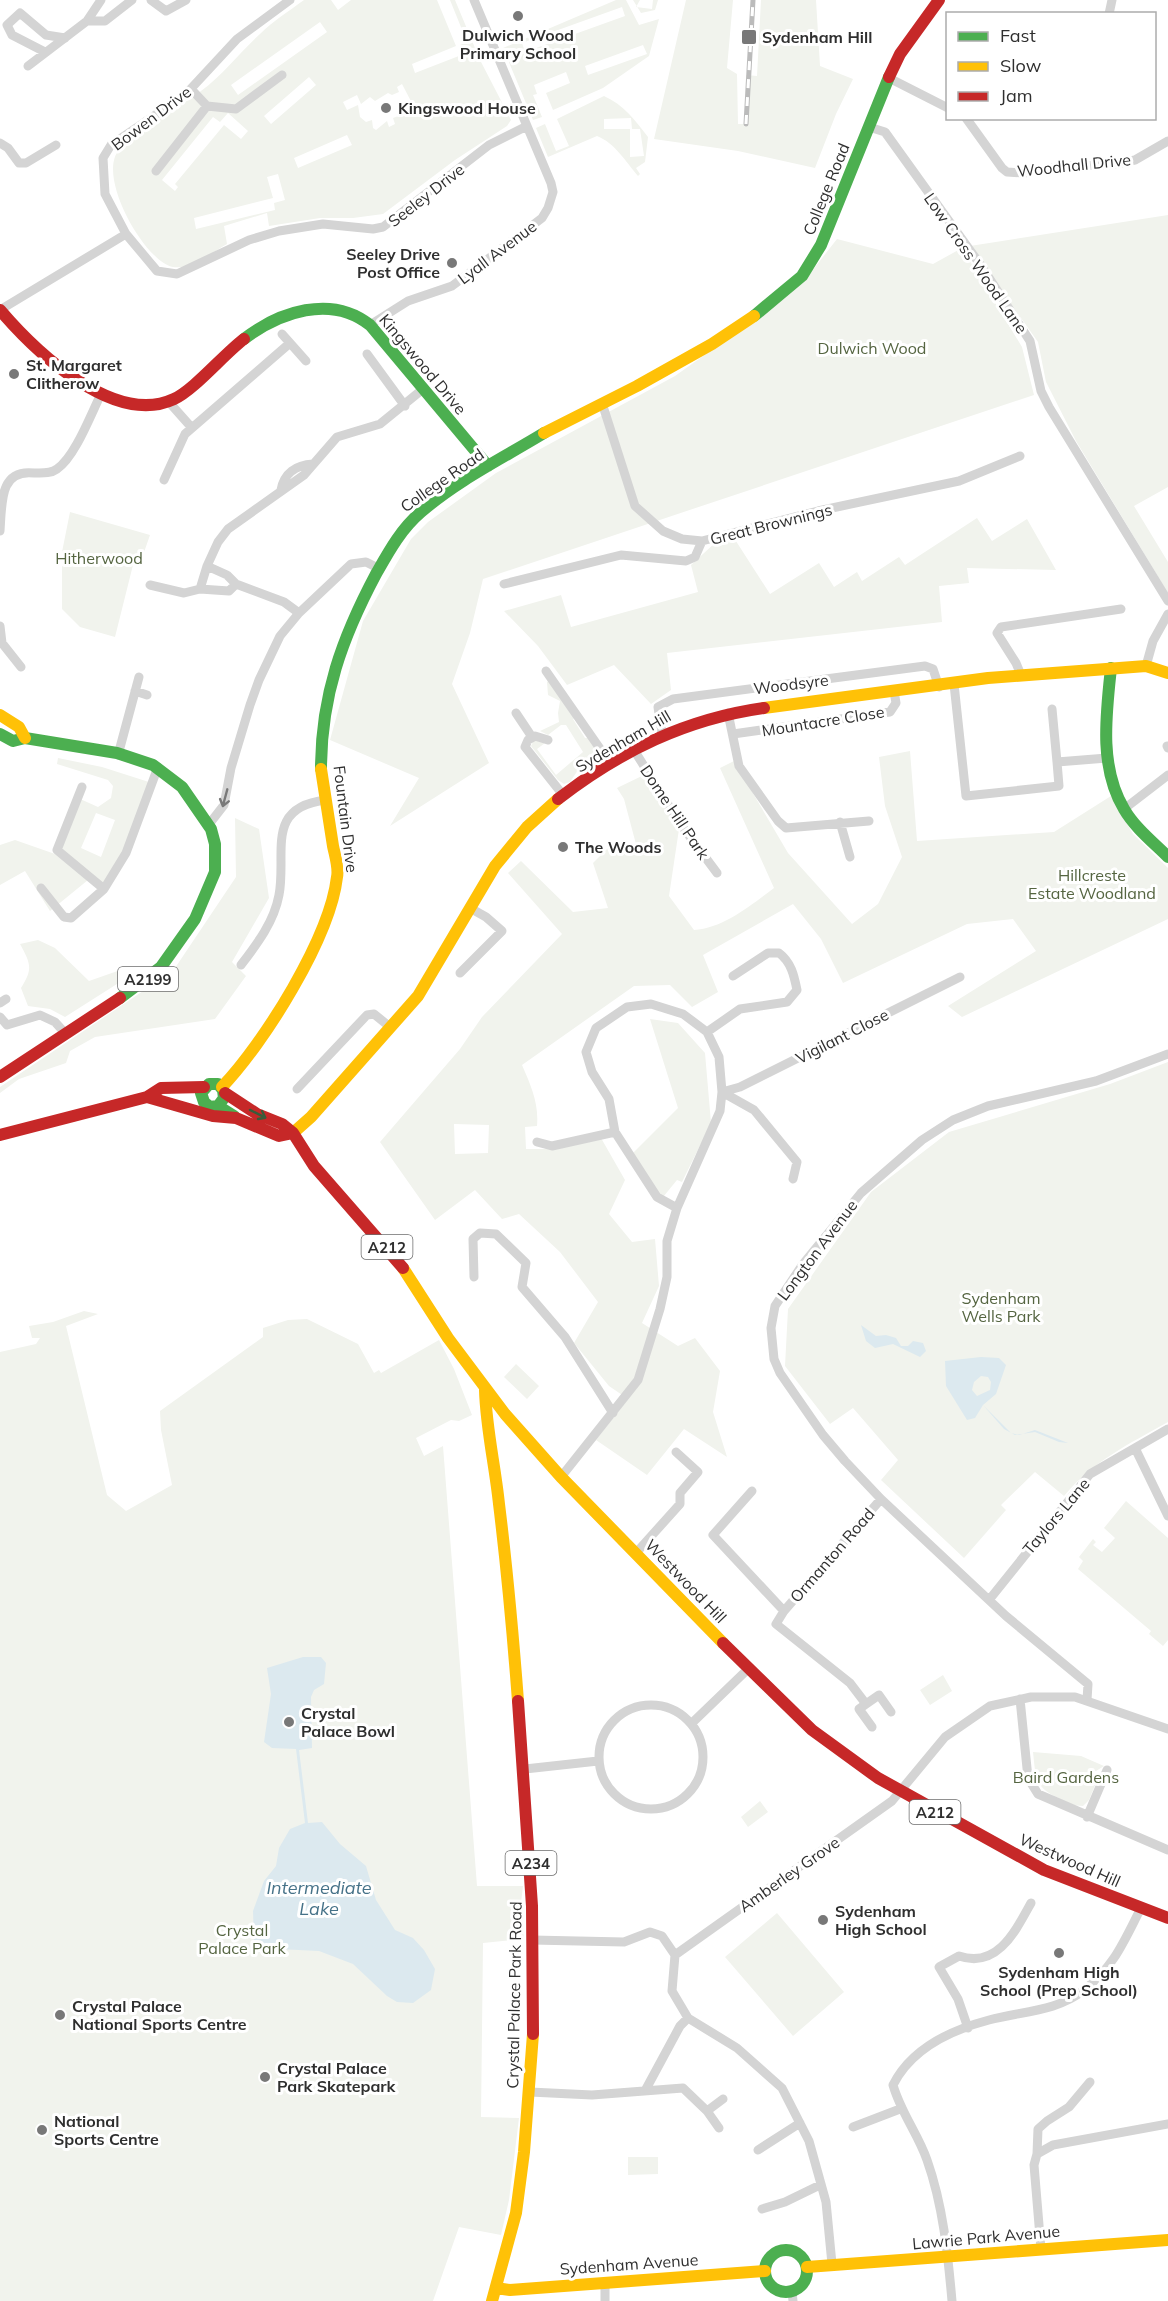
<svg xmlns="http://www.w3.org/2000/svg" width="1168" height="2301" font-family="Mulish,sans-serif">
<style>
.green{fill:#f1f3ed;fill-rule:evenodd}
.water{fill:#dce9ef;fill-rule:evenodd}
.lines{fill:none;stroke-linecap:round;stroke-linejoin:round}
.street{stroke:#d4d4d4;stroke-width:9}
.fast{stroke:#4caf50;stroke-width:12}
.slow{stroke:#ffc107;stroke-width:12}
.jam{stroke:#c62828;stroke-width:12}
.rail-casing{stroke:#bbb;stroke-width:5}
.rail{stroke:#fff;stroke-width:3;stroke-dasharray:9;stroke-linecap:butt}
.oneway{stroke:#797979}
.oneway2{stroke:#395c3b}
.poi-dot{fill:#787878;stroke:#fff;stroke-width:2}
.labels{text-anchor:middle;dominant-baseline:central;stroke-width:6;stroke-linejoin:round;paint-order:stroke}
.shield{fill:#fff;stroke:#6d6d6d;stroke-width:1.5}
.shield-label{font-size:15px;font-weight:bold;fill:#2f2f2f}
.poi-label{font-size:16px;font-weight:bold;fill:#2f2f2f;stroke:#fff;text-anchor:start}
.street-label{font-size:16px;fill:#2f2f2f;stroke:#fff}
.park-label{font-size:16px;fill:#556541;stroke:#fff}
.water-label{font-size:18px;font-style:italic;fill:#467288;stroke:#fff}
</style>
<rect width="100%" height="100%" fill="#fff"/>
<!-- green -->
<path class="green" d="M304 0H331L338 10 351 0H437L456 46 412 64 415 73 464 54 460 45 467 42 450 0H455L480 60 511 120 507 126 455 160 383 214 353 218H320L269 226 267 213 224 226 227 244C213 252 191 270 173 267 145 262 96 176 119 150 137 129 178 109 201 91 223 75 240 52 260 34 273 21 289 11 304 0ZM320 22 327 32 238 95 231 85ZM309 77 316 85 271 124 264 116ZM402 84 414 107 409 112 405 109 400 112 401 115 393 118 395 124 389 127 387 121 376 130 373 128 372 120 366 122 360 117 358 105 347 110 343 102 357 95 361 104 370 97 375 101 388 93 392 95 399 92 397 87ZM228 113 248 131 241 139 224 125 175 184 178 187 175 191 162 180 213 117 220 122ZM347 135 352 145 298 168 294 158ZM278 174 285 200 274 203 275 210 196 229 194 218 273 198 267 177Z
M616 0H626L639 25 659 19 649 56 603 88 553 110 546 93 570 83 566 72 534 85 537 94 533 95 542 117 533 120 503 48ZM622 7 625 16 525 52 522 43ZM643 45 647 54 588 75 585 66Z
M633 0H640L636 7 652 9 653 0H658L655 10 641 13Z
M686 0H733L727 68 737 74 738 124H745L746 75 757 76 761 0H816L820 66 853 79 836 114 815 168 738 151 654 139Z
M604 96C624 105 635 120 648 137L645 162 636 168 640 174 638 176C626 162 615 143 597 136L548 157 536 128 545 124 556 151 569 146 557 119ZM631 118 632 129H640L644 156 630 157V129H604V119Z
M1168 215V487L1134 506 1168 562V593L1076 441 1046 382 1038 342 970 246Z
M837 239 933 264 962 248 1022 347 1034 395 483 579 470 633 452 684 489 763 390 826 419 778 330 740 363 621 411 539 428 522 496 473 675 376 761 315 808 276Z
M70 512 150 535 142 558 135 557 115 637 80 627 62 609V552Z
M977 518 992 541 1027 519 1056 570 967 568 969 583 939 586 942 622 667 653 671 690 651 704 614 665 567 685 538 646 504 611 561 595 571 627 698 592 691 565 716 542 734 538 770 594 819 563 834 587 857 572 862 581 899 557 905 565Z
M554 678C564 688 569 704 576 717L573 719 585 738H589L603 757 585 769 578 770 570 782 564 784 558 780 531 746 534 740 545 743 537 749 556 775 583 752 566 725H561L548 735 540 731 559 722 558 713 560 701 548 695 547 682Z
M910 751 917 841 1054 832 1111 796 1133 834 1168 868V919L962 1017 948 1006 1036 951 1013 919 967 924 843 983 821 939 793 904 703 955 718 992 692 1007 670 985 634 986 522 1065C531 1086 539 1103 537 1126L525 1127 526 1149H551L601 1138 625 1180 609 1214 632 1242 655 1239 659 1286 642 1323 678 1346 695 1338 720 1371 713 1412 727 1457 684 1429 647 1475 596 1440 628 1399 609 1386 574 1343 598 1302 560 1252 519 1214 502 1219 475 1190 435 1220 380 1142 460 1049 482 1017 562 934 508 873 521 861 573 912 608 908 593 863 613 843 637 848 624 799 617 788 646 774 679 829 669 896 694 930C724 928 751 905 774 888L720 768 734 761 788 853 852 924 878 904 902 857 885 806 879 757ZM454 1124 489 1125 488 1153 455 1154Z
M58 758 102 767 152 783 126 853 104 889 57 850 78 798 98 807 111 798 113 786 108 780 57 764ZM96 813 115 820 101 857 81 848Z
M235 818 259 829 269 898 232 962 246 976 215 1019 95 1037 70 1051 66 1063 19 1079 0 1093V1087L173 971 236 877Z
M15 840 55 854 88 880 50 911 25 871 0 885V845Z
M38 940 55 948 89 981 129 967 139 970 65 1017 50 1009 28 1006 21 988C33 969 31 964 20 944Z
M650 1019 678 1023 705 1053 711 1123 682 1182 677 1180 659 1202 632 1154 678 1108Z
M1168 1062V1422C1129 1444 1093 1461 1064 1496L1035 1472 1001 1505 1006 1510 964 1558 881 1480 898 1460 853 1408 830 1424 785 1366 788 1309 871 1192 949 1132 1110 1084Z
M84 1311 98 1314 66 1326 107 1495 126 1511 172 1485 161 1430 160 1411 263 1337V1328L288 1320 307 1319 358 1344 374 1373 379 1370 381 1373 439 1340 454 1369 472 1415 459 1421 451 1420 416 1438 424 1456 443 1446 477 1886H523L520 1911 524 1939 483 1943 481 2117 519 2118 509 2200 501 2235 459 2227 433 2301H0V1352L36 1344 40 1338H32L29 1326 53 1322Z
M516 1364 539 1386 527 1399 504 1377Z
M1126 1501 1168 1538V1640L1163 1646 1149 1634 1151 1631 1078 1569 1083 1561 1079 1557 1093 1539 1096 1542 1093 1545 1102 1552 1115 1538 1104 1528Z
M943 1675 952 1691 930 1705 920 1690Z
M1033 1752 1081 1756 1104 1766 1096 1771 1091 1770 1089 1775 1096 1783 1089 1800 1083 1806C1074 1806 1068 1803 1060 1799 1034 1787 1036 1778 1033 1752Z
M760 1801 768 1812 748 1827 741 1817Z
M777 1913 844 1992 793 2036 725 1957Z
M628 2157H658V2174L628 2175Z"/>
<!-- water -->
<path class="water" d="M861 1325 876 1336 886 1335 896 1338 901 1346H908L913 1341 923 1343 926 1351 920 1357 893 1344 875 1348 866 1341Z
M981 1357 999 1358 1006 1365 996 1394 983 1405 1011 1433 1019 1435 1035 1430 1068 1443 1059 1442 1035 1432 1015 1435 1004 1429 983 1405 975 1418 967 1420 946 1386 945 1361ZM981 1376 988 1377 991 1382 990 1390 977 1396 972 1390 974 1382Z
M303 1657H321L326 1663 324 1684 314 1690 311 1697 312 1748 299 1750 308 1823 322 1822 340 1844 366 1866 376 1900 395 1930 413 1938 424 1950 435 1969 431 1990 413 2003 397 2002 387 1996 353 1964 319 1951 278 1949 259 1946 254 1941 253 1911 264 1881 276 1866 279 1848 290 1829 305 1823 296 1749 272 1748 264 1742 271 1694 267 1668Z"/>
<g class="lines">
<!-- street -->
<path class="street" d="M151 0 166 11 186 0
M290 0 237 39 185 95 111 145 103 158 105 194 126 234 157 271 177 274 249 240 279 231 323 224 373 229 383 227 489 145 527 126
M1109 14 1112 0
M87 21 101 0
M45 52 12 35 7 25 20 13 46 35 65 38
M28 66 87 21H105L132 0
M889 78 948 108
M207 106 236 109 282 75
M966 118 1002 168 1007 172 1024 173 1065 166 1111 165 1135 160 1168 141
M869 127 885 132 982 267 1030 341 1041 391 1049 407 1168 601
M0 143 8 148 19 163H26L56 145
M156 171 207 106 191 89
M0 310 126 234
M370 325 408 301 452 286 516 238 542 218 548 208 553 192 551 183 474 0
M282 334 290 343
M367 354 405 406
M168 401 192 428
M602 403 635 506 663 531 682 539 702 541 818 511 959 481 1020 456
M164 480 185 434 290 343 306 361
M281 490C284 473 296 465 313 464
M0 531C2 501 0 469 34 473 42 473 50 474 57 469 75 457 91 414 101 394
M207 566 218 542 228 529 304 475 337 437 380 424 423 389
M504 584 621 555 686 561 695 557 702 541
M150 585 184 593 200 589 207 566 227 575 236 584 284 602 299 613
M200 589 229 591 236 584
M0 626 2 643 21 667
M1146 666 1153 641 1168 614
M546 671 610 763
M1021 675 1016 663 997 633 1001 627 1121 609
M954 684 966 796 1059 786 1057 762 1107 758
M135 691 147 695
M1052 709 1057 762
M516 713 532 737
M728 713 739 766 778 821 786 828 869 821
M662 734 658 707 673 699 925 666 933 669 939 687
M733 734 890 712 896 703 894 691
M548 740 535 736 528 740 525 747 563 795
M1167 746 1168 748
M634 750 679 822 717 873
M118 755 139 677
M82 787 57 850 104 889
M1124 809 1168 775
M840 822 850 857
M210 823 224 805 231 768 250 705 259 680 280 636 299 613 351 564 366 562 378 568
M41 888 64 917 71 918 104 889 126 853 158 767
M241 965C257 944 274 922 279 895 287 854 264 807 326 800
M460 973 502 931 486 917 470 908
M0 1003 6 999
M0 1017 7 1025 40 1015 55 1022 64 1032
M707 1032 740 1009 787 1002 797 990C794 975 791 962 779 953H768L733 976
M297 1089 367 1015 374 1014 390 1027
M722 1092 740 1087 960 977
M722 1092 754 1110 797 1162 793 1179
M537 1142 552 1146 615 1132
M474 1277 473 1239 480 1233 496 1234 526 1263 522 1287 565 1337 613 1413
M1135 1448 1168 1516
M561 1477 638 1380 660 1309 667 1277V1241L677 1208 720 1111 722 1092 719 1057 707 1032 683 1014 651 1004 627 1007 596 1028 586 1052 592 1072 609 1099 615 1132 657 1197 677 1208
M752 1491 713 1535 784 1611 881 1499
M636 1553 680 1504V1493L698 1472 676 1452
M989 1600 1090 1474 1168 1429
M784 1611 776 1624 850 1683 866 1704 879 1695 891 1712
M1020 1699 1028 1778 1038 1794 1168 1850
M1087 1700 1088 1684 1006 1616 881 1499 845 1461 823 1435 780 1373 774 1359 771 1328 775 1306 803 1264 861 1193 922 1140 953 1120 988 1106 1096 1081 1168 1054
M866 1704 859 1709 872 1727
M599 1757a52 52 0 1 1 104 0a52 52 0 1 1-104 0Z
M692 1723 748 1669
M525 1769 598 1761
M1087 1817 1107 1770
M532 1940 624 1942 650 1932 662 1936 675 1955 672 1991 688 2018 737 2048 782 2088 809 2141 826 2202 832 2264
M675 1955 892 1801 945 1737 990 1706 1031 1697H1075L1168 1729
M968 2028 958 1999 939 1967 959 1956C997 1969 1015 1932 1031 1903
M646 2089 680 2026 688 2018
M530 2092 592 2095 683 2088 707 2111 719 2128
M707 2111 723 2099
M853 2127 900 2109
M758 2150 800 2123
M1037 2154 1038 2129 1047 2121 1069 2107 1090 2082
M762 2209 785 2202 820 2185
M1041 2249 1034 2165 1037 2154 1053 2145 1168 2124
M605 2283V2301
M792 2292 793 2301
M952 2301C948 2255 943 2205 927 2160 918 2134 901 2113 893 2085 911 2049 951 2030 989 2020 1022 2011 1056 2012 1084 1990 1114 1967 1124 1941 1141 1908"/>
<!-- fast -->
<path class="fast" d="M754 316 802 276 821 245 889 77
M244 339C279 312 331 294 370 325L488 466
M1111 668C1106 715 1099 767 1124 809 1135 828 1153 842 1168 857
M0 734 13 741 25 738 117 753 153 765 182 787 211 829 215 844V872L195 919 161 967 120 998
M321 769C321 696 342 638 376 574 389 551 401 529 421 512 458 480 503 458 544 433
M218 1106 224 1098 223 1090 218 1084H209L201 1093 204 1102 210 1107 218 1106 234 1116
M765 2271a21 21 0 1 1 42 0a21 21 0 1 1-42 0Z"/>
<!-- slow -->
<path class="slow" d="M544 433 637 386 712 344 754 316
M764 708 988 678 1146 666 1168 673
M0 715 19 727 25 738
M222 1087C264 1043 330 938 337 877 339 868 335 856 333 846 329 820 325 795 321 769
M293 1133 311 1117 418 996 495 866 527 827 558 799
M403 1268 448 1338 505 1414 561 1477 723 1643
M485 1390C486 1428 495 1465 499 1504 507 1569 513 1635 518 1701
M807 2267 1168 2240
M496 2288 510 2290 765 2271
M492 2301 516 2213 524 2152 533 2034"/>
<!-- jam -->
<path class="jam" d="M889 77 900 54 939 0
M0 310C35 351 114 427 174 399 194 390 224 354 244 339
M558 799C620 751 686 719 764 708
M0 1077 120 998
M225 1093 257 1114 282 1124 293 1133 314 1166 403 1268
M147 1097 213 1116 236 1118 279 1136 293 1133
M0 1135 147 1097 161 1088 204 1087
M723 1643 812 1730 878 1778 1044 1870 1168 1918
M518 1701 532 1906 533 2034"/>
<!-- rail casing -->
<g class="rail-casing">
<path id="rail" d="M746 124 753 0"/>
</g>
<!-- rail -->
<use href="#rail" class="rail"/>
</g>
<!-- one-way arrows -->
<defs><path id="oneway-shaft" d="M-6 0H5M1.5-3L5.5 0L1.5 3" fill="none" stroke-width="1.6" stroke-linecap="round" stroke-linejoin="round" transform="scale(1.5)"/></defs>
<use class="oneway" href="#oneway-shaft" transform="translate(225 798) rotate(105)"/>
<use class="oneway2" href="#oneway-shaft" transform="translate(258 1114) rotate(27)"/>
<!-- markers -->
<g class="poi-dot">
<circle cx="518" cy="16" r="6"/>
<rect x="741" y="29" width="16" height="16" rx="3"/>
<circle cx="386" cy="108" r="6"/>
<circle cx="452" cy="263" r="6"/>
<circle cx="14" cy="374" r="6"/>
<circle cx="563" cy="847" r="6"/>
<circle cx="289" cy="1722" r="6"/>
<circle cx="823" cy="1920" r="6"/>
<circle cx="1059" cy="1953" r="6"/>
<circle cx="60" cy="2015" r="6"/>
<circle cx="265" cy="2077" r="6"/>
<circle cx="42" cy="2130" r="6"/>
</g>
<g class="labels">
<!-- shield labels -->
<g class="shield">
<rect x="118" y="967" width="60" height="24" rx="4.5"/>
<rect x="361.5" y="1235" width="51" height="24" rx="4.5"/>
<rect x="909.5" y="1800" width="51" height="24" rx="4.5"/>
<rect x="505.5" y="1851" width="51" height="24" rx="4.5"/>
</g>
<g class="shield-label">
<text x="148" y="979">A2199</text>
<text x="387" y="1247">A212</text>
<text x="935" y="1812">A212</text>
<text x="531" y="1863">A234</text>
</g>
<!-- poi labels -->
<g class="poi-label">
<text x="518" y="35" text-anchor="middle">Dulwich Wood<tspan x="518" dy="18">Primary School</tspan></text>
<text x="762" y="37">Sydenham Hill</text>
<text x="398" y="108">Kingswood House</text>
<text x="440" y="254" text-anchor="end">Seeley Drive<tspan x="440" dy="18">Post Office</tspan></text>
<text x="26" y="365">St. Margaret<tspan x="26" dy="18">Clitherow</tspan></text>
<text x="575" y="847">The Woods</text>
<text x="301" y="1713">Crystal<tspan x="301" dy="18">Palace Bowl</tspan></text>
<text x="835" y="1911">Sydenham<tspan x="835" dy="18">High School</tspan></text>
<text x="1059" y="1972" text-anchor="middle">Sydenham High<tspan x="1059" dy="18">School (Prep School)</tspan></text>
<text x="72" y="2006">Crystal Palace<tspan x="72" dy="18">National Sports Centre</tspan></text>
<text x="277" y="2068">Crystal Palace<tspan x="277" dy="18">Park Skatepark</tspan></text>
<text x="54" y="2121">National<tspan x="54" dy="18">Sports Centre</tspan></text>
</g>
<!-- street labels -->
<g class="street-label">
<text transform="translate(151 118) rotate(-37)">Bowen Drive</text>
<text transform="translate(1074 165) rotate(-6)">Woodhall Drive</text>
<text transform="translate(826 189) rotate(-68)">College Road</text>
<text transform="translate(426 195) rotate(-38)">Seeley Drive</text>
<text transform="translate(497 252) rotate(-37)">Lyall Avenue</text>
<text transform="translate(976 263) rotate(55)">Low Cross Wood Lane</text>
<text transform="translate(423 364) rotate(50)">Kingswood Drive</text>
<text transform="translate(442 480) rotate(-35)">College Road</text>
<text transform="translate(771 524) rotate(-14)">Great Brownings</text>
<text transform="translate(791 684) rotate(-7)">Woodsyre</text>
<text transform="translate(823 721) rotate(-9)">Mountacre Close</text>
<text transform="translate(623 741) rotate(-30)">Sydenham Hill</text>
<text transform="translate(675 812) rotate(56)">Dome Hill Park</text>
<text transform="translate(346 819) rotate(83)">Fountain Drive</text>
<text transform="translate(842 1036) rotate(-27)">Vigilant Close</text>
<text transform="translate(817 1250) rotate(-53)">Longton Avenue</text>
<text transform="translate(1056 1516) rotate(-50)">Taylors Lane</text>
<text transform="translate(832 1555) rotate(-49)">Ormanton Road</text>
<text transform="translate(686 1581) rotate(46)">Westwood Hill</text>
<text transform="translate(1070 1860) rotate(24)">Westwood Hill</text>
<text transform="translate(789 1874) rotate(-35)">Amberley Grove</text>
<text transform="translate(514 1995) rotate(-89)">Crystal Palace Park Road</text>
<text transform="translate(986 2237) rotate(-5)">Lawrie Park Avenue</text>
<text transform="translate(629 2264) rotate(-4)">Sydenham Avenue</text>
</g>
<!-- park labels -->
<g class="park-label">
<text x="872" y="348">Dulwich Wood</text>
<text x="99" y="558">Hitherwood</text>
<text x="1092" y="875">Hillcreste<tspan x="1092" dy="18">Estate Woodland</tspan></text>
<text x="1001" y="1298">Sydenham<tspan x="1001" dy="18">Wells Park</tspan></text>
<text x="1066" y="1777">Baird Gardens</text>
<text x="242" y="1930">Crystal<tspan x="242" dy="18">Palace Park</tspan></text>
</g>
<!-- water labels -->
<g class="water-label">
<text x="319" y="1887">Intermediate<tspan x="319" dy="21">Lake</tspan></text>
</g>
</g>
<!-- legend -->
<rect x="946" y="12" width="210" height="108" fill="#ffffff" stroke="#acacac" stroke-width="1.5"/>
<rect x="958" y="32" width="30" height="9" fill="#4caf50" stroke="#acacac" stroke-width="1.5"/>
<text x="1000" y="42" font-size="18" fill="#2f2f2f">Fast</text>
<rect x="958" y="62" width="30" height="9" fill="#ffc107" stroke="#acacac" stroke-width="1.5"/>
<text x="1000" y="72" font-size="18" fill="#2f2f2f">Slow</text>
<rect x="958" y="92" width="30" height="9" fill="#c62828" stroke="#acacac" stroke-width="1.5"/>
<text x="1000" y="102" font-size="18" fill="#2f2f2f">Jam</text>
</svg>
